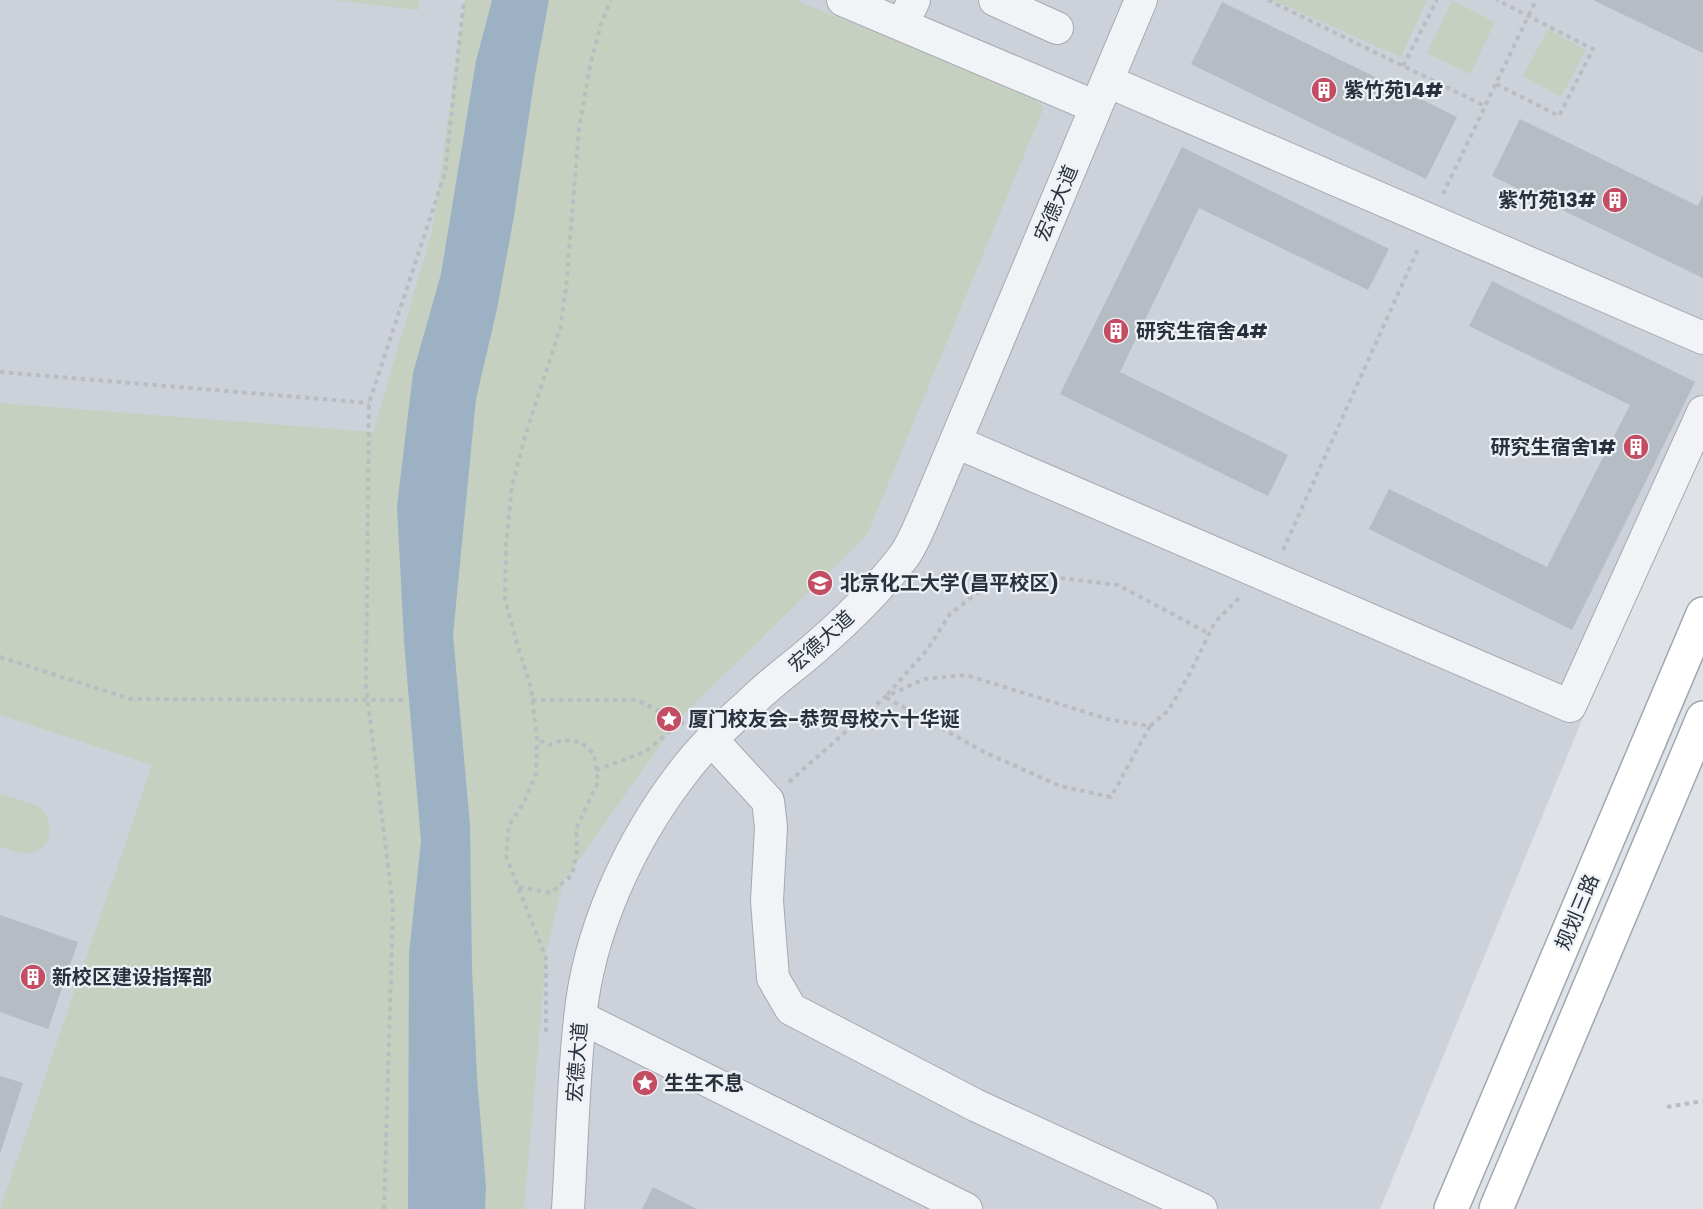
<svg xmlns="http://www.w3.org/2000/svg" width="1703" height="1209" font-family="Poppins,'Noto Sans SC',sans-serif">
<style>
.built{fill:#cdd1d9}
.green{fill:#c5d0c1}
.water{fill:#9cb1c4}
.building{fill:#b6bcc3}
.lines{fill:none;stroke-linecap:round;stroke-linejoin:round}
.minor-casing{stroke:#a5a9b1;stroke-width:34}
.major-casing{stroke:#9fa7b2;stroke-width:36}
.path{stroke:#b9bdc2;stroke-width:4;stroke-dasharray:4.5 4.5;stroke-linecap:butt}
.minor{stroke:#f1f3f6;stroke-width:32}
.major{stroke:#fff;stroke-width:33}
.labels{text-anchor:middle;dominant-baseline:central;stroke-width:4.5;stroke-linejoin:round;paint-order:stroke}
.poi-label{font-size:20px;font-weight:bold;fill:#29313d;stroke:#eef1f5;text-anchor:start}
.street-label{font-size:20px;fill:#29313d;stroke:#eef1f5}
</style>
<rect width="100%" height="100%" fill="#dfe2e7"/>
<!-- built -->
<path class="built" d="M0 0H1703V434L1577 732 1380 1209H0Z"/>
<!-- green -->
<path class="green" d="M333 0H420L418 10Z
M465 0H795L1026 93 1044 107 867 535 678 720 563 882 547 947 524 1209H0L152 765 0 715V403L373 432 432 232Z
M1273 0H1427L1401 57Z
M1452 1 1495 22 1470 74 1427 53Z
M1548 29 1586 50 1561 97 1523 76Z
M0 794C11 798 32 802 40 808 54 818 53 846 36 851 24 856 12 851 0 846Z"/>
<!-- water -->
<path class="water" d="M492 0H549L535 75 514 216 497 309 476 399 453 635 470 825 472 968 477 1077 486 1187 485 1209H408L409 954 421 841 404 641 397 506 413 373 441 274 476 61Z"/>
<!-- building -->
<path class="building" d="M1593 0H1703V53Z
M1222 2 1457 117 1426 179 1191 64Z
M1520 119 1698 206 1703 195V278L1492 176Z
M1182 147 1389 249 1368 290 1199 208 1120 372 1288 455 1268 496 1060 394Z
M1492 281 1695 382 1572 630 1369 529 1389 489 1547 567 1630 405 1469 326Z
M0 915 78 942 48 1029 0 1012Z
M0 1076 23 1083 0 1154Z
M653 1187 697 1209H642Z"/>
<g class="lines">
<!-- minor casing -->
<g class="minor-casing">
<path id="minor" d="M843 0 1096 107
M995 0 1057 28
M902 25 914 0
M1107 81 1703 338
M956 442 1570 706 1703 412
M711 739 768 801 771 827 767 901 773 978 791 1009 975 1105 1201 1209
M580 1017 966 1209
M568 1209C572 1146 573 1082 580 1019 588 933 629 843 681 775 700 749 723 727 747 706 764 689 783 674 802 659 839 628 875 594 904 556 914 542 921 523 928 507L1141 0"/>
</g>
<!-- major casing -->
<g class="major-casing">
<path id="major" d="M1451 1209 1703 614
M1496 1209 1703 718"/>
</g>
<!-- path -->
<path class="path" d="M1268 0 1485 106
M1403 66 1437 0
M1496 84 1559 116 1593 49 1497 0
M1443 194 1536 0
M0 372 369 403
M1283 550 1419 247
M0 657 130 699 404 700
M532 700H637L685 724
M1150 726 1111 797 1060 786 986 753 885 697 927 650 950 614 996 579 1053 577 1118 585 1210 634
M596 770 645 752 681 722
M789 782 885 697 924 679 966 675 1111 720 1150 726 1168 711 1190 673 1215 622 1241 596
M519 887 551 893 572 875 577 851 576 829 598 782 594 754 581 742 563 740 549 745 537 739
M546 1032V958L506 856 509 826 524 802 536 774 537 739 531 688 518 647 505 599 506 544 512 486 526 433 560 329 566 288 579 129 590 66 601 24 611 0
M1667 1107 1703 1101
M384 1209 393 907 366 686 369 403 445 173 464 0"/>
<!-- minor -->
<use href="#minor" class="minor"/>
<!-- major -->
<use href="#major" class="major"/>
</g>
<!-- icons -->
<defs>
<g id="building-disc" transform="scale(1.35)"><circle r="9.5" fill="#c34d63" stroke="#eef1f5"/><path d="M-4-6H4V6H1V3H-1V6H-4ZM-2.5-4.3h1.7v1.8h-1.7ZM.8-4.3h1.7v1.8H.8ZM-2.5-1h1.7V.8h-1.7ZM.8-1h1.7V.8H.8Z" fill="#fff"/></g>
<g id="university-disc" transform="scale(1.35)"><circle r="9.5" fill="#c34d63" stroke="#eef1f5"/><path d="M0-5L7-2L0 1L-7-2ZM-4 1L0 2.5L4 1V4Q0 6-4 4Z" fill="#fff"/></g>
<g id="sight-disc" transform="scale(1.35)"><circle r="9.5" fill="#c34d63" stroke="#eef1f5"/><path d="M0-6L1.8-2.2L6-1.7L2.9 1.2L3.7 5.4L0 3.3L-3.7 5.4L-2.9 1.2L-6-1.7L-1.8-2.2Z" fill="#fff"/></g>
</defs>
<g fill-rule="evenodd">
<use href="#building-disc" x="1324" y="90"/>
<use href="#building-disc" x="1615" y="200"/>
<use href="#building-disc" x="1116" y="331"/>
<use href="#building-disc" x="1636" y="447"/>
<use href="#university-disc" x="820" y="583"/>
<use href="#sight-disc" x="669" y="719"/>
<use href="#building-disc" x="33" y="977"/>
<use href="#sight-disc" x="645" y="1083"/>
</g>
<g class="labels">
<!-- poi labels -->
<g class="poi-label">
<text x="1344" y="90">紫竹苑14#</text>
<text x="1596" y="200" text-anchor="end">紫竹苑13#</text>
<text x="1136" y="331">研究生宿舍4#</text>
<text x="1616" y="447" text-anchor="end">研究生宿舍1#</text>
<text x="840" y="583">北京化工大学(昌平校区)</text>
<text x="688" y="719">厦门校友会-恭贺母校六十华诞</text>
<text x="52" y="977">新校区建设指挥部</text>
<text x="664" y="1083">生生不息</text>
</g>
<!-- street labels -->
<g class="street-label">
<text transform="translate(1056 203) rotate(-67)">宏德大道</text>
<text transform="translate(821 641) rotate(-42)">宏德大道</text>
<text transform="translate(1577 912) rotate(-67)">规划三路</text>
<text transform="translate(577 1062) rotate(-86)">宏德大道</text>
</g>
</g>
</svg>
